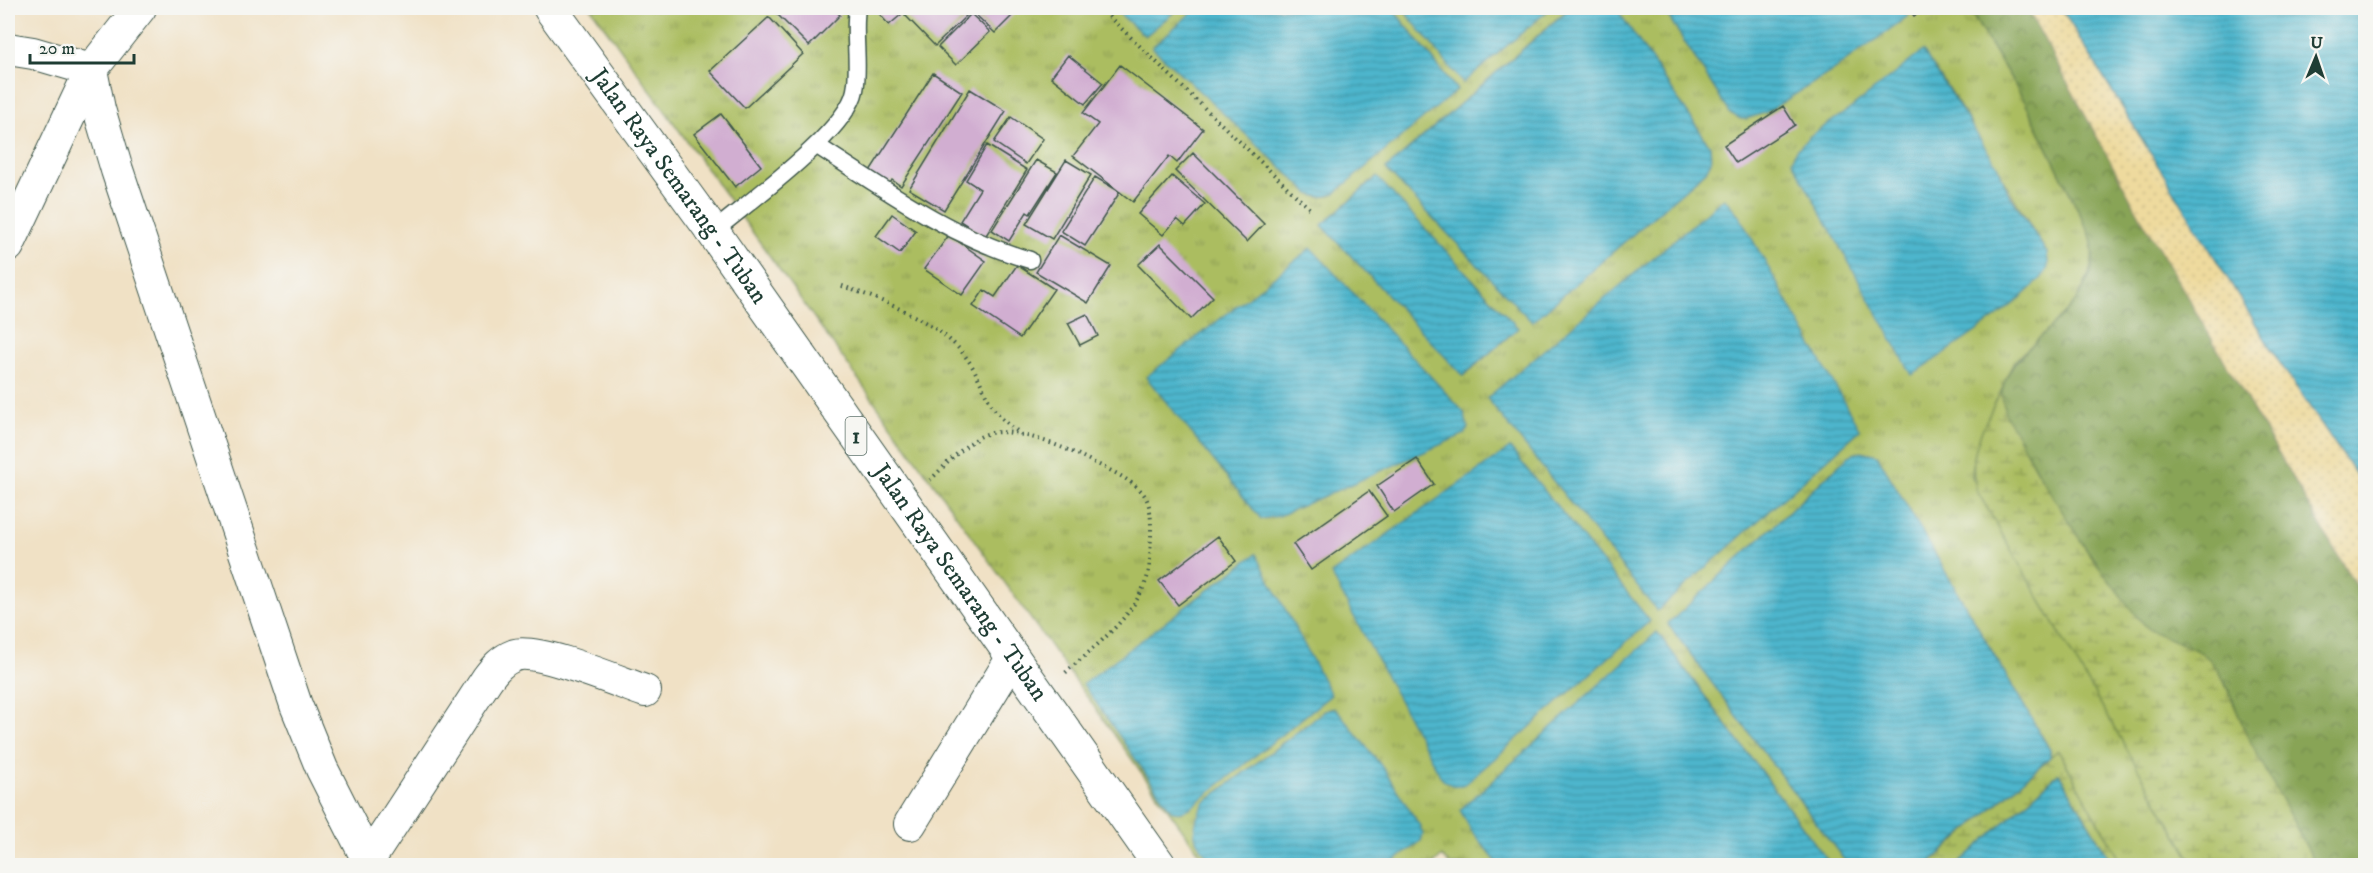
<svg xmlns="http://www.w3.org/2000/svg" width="2373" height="873" font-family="'IM FELL DW Pica',serif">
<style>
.grass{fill:url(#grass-tufts);stroke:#657d4a;stroke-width:1.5;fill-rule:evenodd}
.forest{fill:url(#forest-crowns);stroke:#547046;stroke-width:1.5}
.wetland{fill:url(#wetland-marsh);stroke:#657d4a;stroke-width:1.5}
.sand{fill:url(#sand-dots);stroke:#868c69;stroke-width:1.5}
.water{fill:url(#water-rules);stroke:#367a80;stroke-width:1.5}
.building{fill:#d1aed1}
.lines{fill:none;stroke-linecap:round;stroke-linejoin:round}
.service-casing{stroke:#3e564a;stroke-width:19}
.minor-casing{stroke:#3e564a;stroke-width:34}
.trunk-casing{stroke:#3e564a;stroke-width:35}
.path{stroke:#3e564a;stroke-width:4;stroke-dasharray:1.5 4.5;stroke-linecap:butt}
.service{stroke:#fff;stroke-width:16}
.minor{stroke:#fff;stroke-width:32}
.trunk{stroke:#fff;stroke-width:33}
.labels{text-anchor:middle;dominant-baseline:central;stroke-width:4.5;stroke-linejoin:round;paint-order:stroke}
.shield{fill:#f6f6f2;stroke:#60746d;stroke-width:1.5}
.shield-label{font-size:22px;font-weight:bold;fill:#1f3d34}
.street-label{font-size:24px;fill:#1f3d34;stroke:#f6f6f2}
</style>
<defs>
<pattern id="grass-tufts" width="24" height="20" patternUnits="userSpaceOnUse" patternTransform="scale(1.5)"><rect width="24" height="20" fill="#abbd61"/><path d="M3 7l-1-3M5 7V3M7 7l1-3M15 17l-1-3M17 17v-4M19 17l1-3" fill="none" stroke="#8b9b51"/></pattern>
<pattern id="forest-crowns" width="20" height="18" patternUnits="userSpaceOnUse" patternTransform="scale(1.5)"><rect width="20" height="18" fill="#88a457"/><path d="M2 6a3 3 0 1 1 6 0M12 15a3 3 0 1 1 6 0" fill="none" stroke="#6f8749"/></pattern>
<pattern id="wetland-marsh" width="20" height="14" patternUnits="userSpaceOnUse" patternTransform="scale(1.5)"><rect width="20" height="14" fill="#abbd61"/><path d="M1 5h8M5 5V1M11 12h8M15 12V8" fill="none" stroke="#8b9b51"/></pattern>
<pattern id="sand-dots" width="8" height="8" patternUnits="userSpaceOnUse" patternTransform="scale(1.5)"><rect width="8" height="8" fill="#eeda9e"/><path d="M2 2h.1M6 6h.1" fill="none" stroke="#ccbc89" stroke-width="1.8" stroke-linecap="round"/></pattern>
<pattern id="water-rules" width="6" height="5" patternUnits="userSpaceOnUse" patternTransform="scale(1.5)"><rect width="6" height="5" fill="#4eb6cd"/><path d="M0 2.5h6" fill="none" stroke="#4095a7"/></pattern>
</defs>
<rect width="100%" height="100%" fill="#f6f6f2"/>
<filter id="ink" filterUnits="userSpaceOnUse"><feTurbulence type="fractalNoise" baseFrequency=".0167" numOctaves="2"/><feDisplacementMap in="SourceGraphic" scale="12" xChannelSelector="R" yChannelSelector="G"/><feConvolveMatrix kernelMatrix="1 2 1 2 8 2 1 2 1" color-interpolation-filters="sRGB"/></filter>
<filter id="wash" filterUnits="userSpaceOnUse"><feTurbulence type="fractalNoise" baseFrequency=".008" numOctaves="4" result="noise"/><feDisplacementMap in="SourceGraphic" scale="24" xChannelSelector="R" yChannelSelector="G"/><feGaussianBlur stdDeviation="1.35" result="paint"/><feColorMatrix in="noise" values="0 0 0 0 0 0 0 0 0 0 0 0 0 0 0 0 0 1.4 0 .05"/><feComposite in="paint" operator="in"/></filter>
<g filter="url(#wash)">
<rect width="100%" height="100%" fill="#f0e1c5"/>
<!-- grass -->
<path class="grass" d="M591 8H1113L1145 36 1179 8H1197L1153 47 1310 194 1319 197 1330 196 1457 90 1392 8H1402L1463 82 1551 8H1569L1386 169 1533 321 1706 171 1711 161 1710 146 1616 8H1663L1730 113 1741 119H1746L1767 111 1834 70 1907 16 1903 8H1968L2023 98 2090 234C2101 272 2074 309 2046 334 2036 343 2023 350 2015 361 2007 372 2005 383 2000 395 1986 422 1973 445 1972 477L2194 865H2123L2059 751 2050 757V750L1877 455 1861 451 1849 456 1668 624 1848 865H1831L1657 632 1471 830 1499 865H1450L1442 856 1433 865H1389L1421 841 1333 708 1325 711 1204 803 1196 841 1214 865H1208ZM1923 52C1970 116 2005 186 2047 253L1792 161 1795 152 1810 136 1850 109ZM1376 177 1518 328 1464 376 1322 225ZM1084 684 1182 812 1171 810Z"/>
<!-- forest -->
<path class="forest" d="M1968 8H2027L2140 216 2365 602V865H2316C2294 822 2270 780 2248 737 2235 711 2230 681 2209 660 2193 643 2167 642 2149 629 2135 618 2125 601 2114 587 2079 541 2048 492 2021 442 2014 431 2004 418 2002 406 1991 343 2114 316 2090 234L2023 98Z"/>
<!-- wetland -->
<path class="wetland" d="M2001 391 2005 413 2035 468 2089 554 2137 617 2150 630 2200 652 2210 660 2222 677 2247 735 2316 865H2194L1977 491C1965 455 1985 423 2001 391Z
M2058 750 2123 865H2113L2059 773 1957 865 1927 866Z"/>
<!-- sand -->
<path class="sand" d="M2027 8H2061L2278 360 2365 488V602L2140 216Z"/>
<!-- water -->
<path class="water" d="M1113 8H1179L1145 36Z
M1197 8H1392L1457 90 1335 193C1326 197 1319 198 1310 194L1152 47Z
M1402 8H1551L1463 83Z
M1570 8H1616L1710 146 1711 161 1706 171 1532 322 1386 169Z
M1663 8H1903L1908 16 1834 70 1767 112 1746 119H1741L1730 113Z
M2061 8H2365V488L2278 360Z
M1923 51 1998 167 2008 192 2047 253C2047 257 2049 263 2048 267 2040 293 1938 357 1912 375L1792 161 1795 152 1810 136 1850 109Z
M1377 177 1518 328 1463 376 1322 225Z
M1724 198 1738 214 1860 430 1657 611 1487 398Z
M1311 248 1460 408 1464 413 1468 428 1465 434 1279 516 1261 519 1146 377Z
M1510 448 1650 621 1468 782C1458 789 1450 786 1442 779L1331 574Z
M1861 451 1877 455 2050 750V757L1927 865H1848L1668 624 1849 456Z
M1256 554 1331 695 1190 808C1183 811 1178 813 1171 810L1083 684Z
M1657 632 1831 865H1499L1471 830 1460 810Z
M1334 708 1339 712 1383 768 1420 826 1423 834 1421 841 1389 865H1214C1194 838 1187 835 1204 803L1325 711Z
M2059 773 2113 865H1957Z"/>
<g id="blocks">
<!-- building -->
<path class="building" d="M771 8H833L840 15 809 46Z
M874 8H909L889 25Z
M912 8H965L970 12 935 46 905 15Z
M982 8H1020L995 33 975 14Z
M1908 8H1927L1914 16Z
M971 14 990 32 956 65 938 47Z
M769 17 803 54 745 108 710 71Z
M1068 55 1103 83 1085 104 1051 77Z
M1120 65 1203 129 1177 163 1169 156 1133 202 1073 156 1098 124 1083 113Z
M933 73 962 92 901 186 892 180 888 187 868 174Z
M970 89 1006 111 944 210 909 189Z
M1783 106 1795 125 1736 163 1724 145Z
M721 114 761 166 735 187 694 134Z
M1011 117 1043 139 1026 164 994 142Z
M987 145 1027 170 985 237 960 221 980 189 966 180Z
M1193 153 1264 224 1247 242 1175 171Z
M1036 160 1057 172 1030 214 1027 212 1009 241 992 230Z
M1066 160 1091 175 1052 239 1026 224Z
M1172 176 1205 204 1185 226 1177 219 1163 235 1138 214Z
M1095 177 1120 192 1085 246 1061 231Z
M892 214 916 231 900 253 876 236Z
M949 235 986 261 962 295 924 269Z
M1059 235 1111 266 1088 303 1036 272Z
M1160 244 1213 297 1191 319 1138 265Z
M1017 265 1054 289 1020 338 973 306 984 290 995 297Z
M1087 314 1098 336 1080 345 1068 323Z
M1417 459 1434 484 1394 512 1377 486Z
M1369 491 1387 516 1311 570 1293 544Z
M1218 536 1236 561 1178 605 1159 581Z"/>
</g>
</g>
<g filter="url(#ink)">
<use href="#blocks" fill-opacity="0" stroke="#3e564a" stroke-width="1.5"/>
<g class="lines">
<!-- service casing -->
<g class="service-casing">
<path id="service" d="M816 145C884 189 952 238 1030 260
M713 232C747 203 848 131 855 90 860 66 853 35 857 8"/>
</g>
<!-- minor casing -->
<g class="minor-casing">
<path id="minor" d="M8 49 33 53 91 70 99 109 117 170 296 705 322 769 371 866
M8 246 91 70 140 8
M910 824 1013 657
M368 861 487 679C495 668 502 660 515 655 538 648 619 682 645 691"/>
</g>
<!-- trunk casing -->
<g class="trunk-casing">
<g id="trunk">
<path id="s1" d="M550 8 713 232 1160 866"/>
</g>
</g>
<!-- path -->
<path class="path" d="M1100 8 1312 211
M842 286C884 301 942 322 968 360 979 375 984 394 994 409 1001 419 1011 426 1021 434
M930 480C945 466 971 436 991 433 1016 428 1061 446 1083 457 1102 467 1127 476 1142 492 1152 503 1151 522 1151 536 1150 551 1151 567 1146 581 1132 619 1094 647 1065 673"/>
<!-- service -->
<use href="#service" class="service"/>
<!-- minor -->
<use href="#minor" class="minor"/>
<!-- trunk -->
<use href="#trunk" class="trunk"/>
</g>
</g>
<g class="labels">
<!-- shield labels -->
<rect class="shield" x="845.5" y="417" width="21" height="38" rx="4.5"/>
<g class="shield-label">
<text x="856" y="436">1</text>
</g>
<!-- street labels -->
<g class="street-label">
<text stroke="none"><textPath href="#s1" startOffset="220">Jalan Raya Semarang - Tuban</textPath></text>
<text stroke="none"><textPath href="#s1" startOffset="706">Jalan Raya Semarang - Tuban</textPath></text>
</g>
</g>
<!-- margin -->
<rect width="2373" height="873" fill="none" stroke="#f6f6f2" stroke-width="30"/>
<!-- north arrow -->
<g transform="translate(2316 57) rotate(2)" stroke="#f6f6f2" stroke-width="4.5" paint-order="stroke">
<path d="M0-4.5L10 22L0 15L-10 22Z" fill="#1f3d34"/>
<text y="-9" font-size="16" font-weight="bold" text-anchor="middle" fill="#1f3d34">U</text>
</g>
<!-- scale -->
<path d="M30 54v9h104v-9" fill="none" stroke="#1f3d34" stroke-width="3"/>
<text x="39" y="54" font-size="18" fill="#1f3d34" stroke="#f6f6f2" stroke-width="4.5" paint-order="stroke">20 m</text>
</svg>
